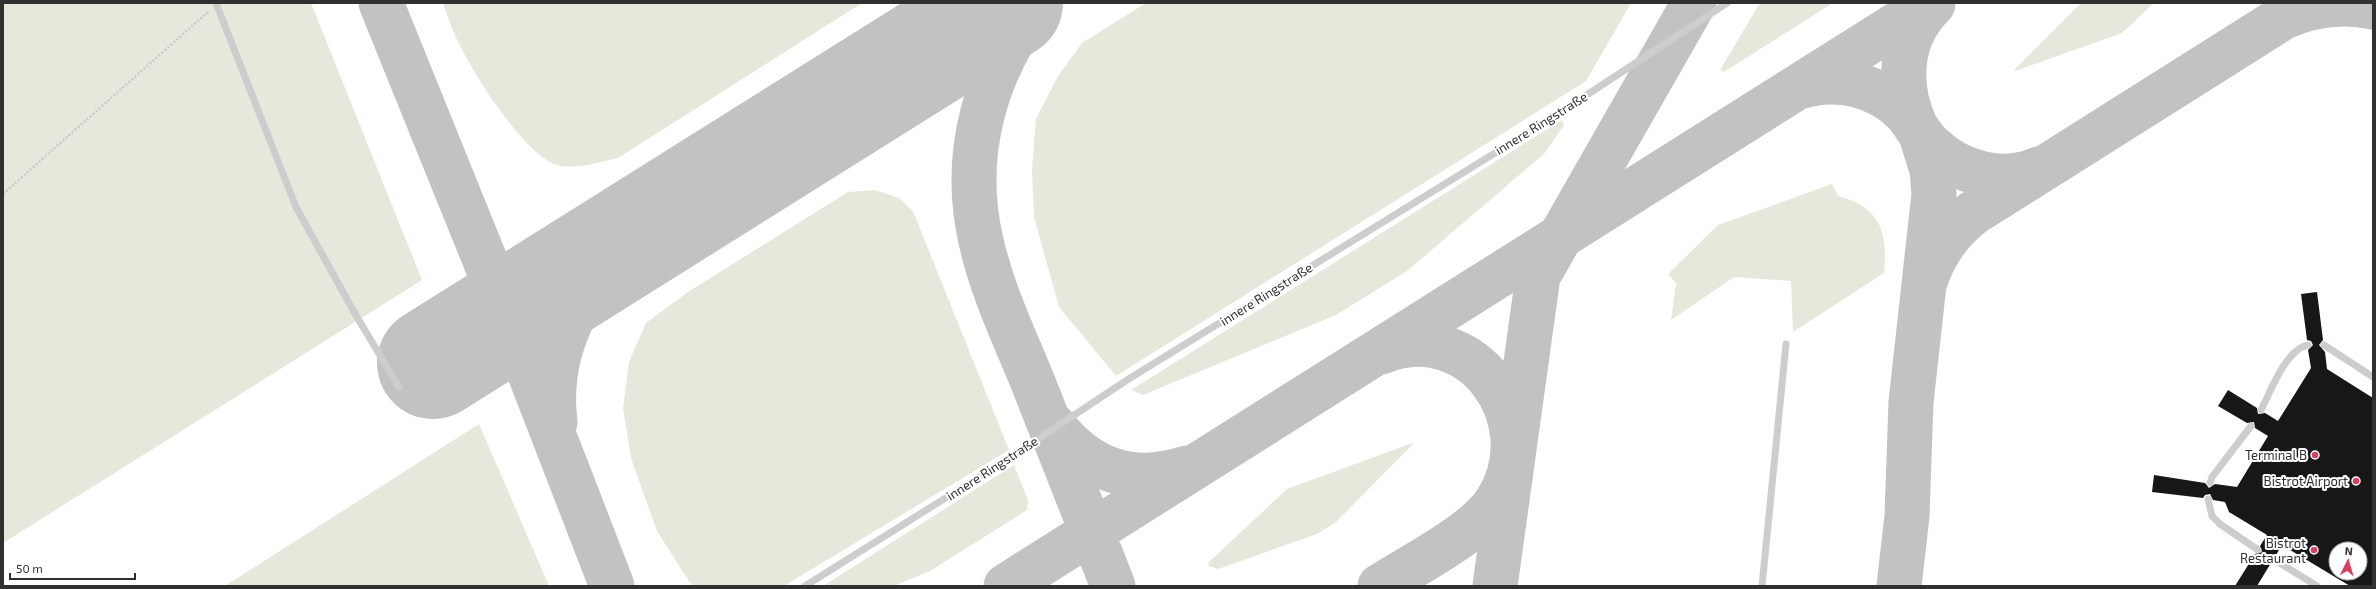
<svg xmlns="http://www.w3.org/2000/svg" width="2376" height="589" font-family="'Exo 2',sans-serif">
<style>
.green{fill:#e5e9dc}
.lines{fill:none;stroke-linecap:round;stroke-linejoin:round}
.taxiway{stroke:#c2c2c2;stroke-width:45}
.runway{stroke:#c2c2c2;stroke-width:112}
.building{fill:#171717;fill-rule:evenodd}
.path{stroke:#cacaca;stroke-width:2.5;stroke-dasharray:2 2;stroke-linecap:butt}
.lane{stroke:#cdcdcd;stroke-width:7}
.poi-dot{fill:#d84062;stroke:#fff;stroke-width:1.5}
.labels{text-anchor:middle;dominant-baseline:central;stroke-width:4;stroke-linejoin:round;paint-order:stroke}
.street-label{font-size:13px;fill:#303030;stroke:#fff}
.poi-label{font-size:13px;fill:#303030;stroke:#fff;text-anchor:end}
</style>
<rect width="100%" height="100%" fill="#fff"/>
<!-- green -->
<path class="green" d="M3 3H311L422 280 3 543Z
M443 3H862L618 158C599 162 576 170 557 165 523 154 469 68 455 35 450 24 447 14 443 3Z
M1146 3H1631L1586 81 1116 376 1059 307 1034 217 1032 170 1036 119 1058 76 1082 43Z
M1760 3H1833L1724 72 1720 70Z
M2081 3H2154L2122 33 2015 71V69Z
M1562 120 1564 125 1544 154 1407 271 1336 315 1143 395 1131 390Z
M1832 184 1838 196C1881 207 1888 233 1884 273L1793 332 1791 281 1734 277 1671 320 1676 283 1668 274 1718 225Z
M875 190 899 198 913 211 1009 450 784 586H692L657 531 631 458 623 408 629 362 646 323 688 292 848 192Z
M479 424 549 586H225Z
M1415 442 1336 522 1317 534 1218 569 1209 566 1208 563 1287 489Z
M1014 465 1028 500 1027 510 930 571 894 586H823Z"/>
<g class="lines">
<!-- taxiway -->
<path class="taxiway" d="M381 3 508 317 612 586
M1037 3C985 72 961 155 981 241 992 291 1015 338 1034 385 1060 452 1086 519 1113 586
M2281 18C2311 5 2341 0 2373 7
M1799 87C1837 75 1878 85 1906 113 1915 124 1921 137 1932 147 1960 173 2002 185 2039 169
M1915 125C1897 84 1899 37 1933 4
M1924 285C1933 255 1948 232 1973 213L2306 3
M555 422C545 341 590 268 655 225
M1053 425C1088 470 1132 486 1187 468
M1006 586 1931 3
M1380 586C1413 565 1477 533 1497 501 1547 421 1473 315 1381 352
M1495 586 1538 276 1694 3
M1899 586 1907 516 1911 402 1934 194 1932 170 1921 135"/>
<!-- runway -->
<path class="runway" d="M433 363 1007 3"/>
</g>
<!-- building -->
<path class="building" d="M2317 292 2323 340 2319 345 2325 352 2327 369 2373 398V586H2350L2282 545 2276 555 2269 556 2271 563 2257 586H2235L2255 554 2262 552 2260 546 2267 535 2229 512 2225 502 2213 500 2210 494 2205 495 2203 498 2152 492 2154 475 2205 483 2209 488 2215 484 2237 487 2268 436 2255 428 2254 422 2247 423 2218 406 2228 390 2257 408 2258 414 2265 413 2278 421 2311 368 2308 350 2313 345 2311 341 2307 340 2301 294ZM2336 549H2360V573H2336Z"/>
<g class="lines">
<!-- path -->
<path class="path" d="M3 194 208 12"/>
<!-- lane -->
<path class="lane" d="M216 3 296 207 354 312 399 387
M2324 345 2373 377
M2261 410C2271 391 2285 350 2308 345
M2210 483 2212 477 2251 426
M2208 499 2212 516 2220 524 2258 550
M2273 559 2317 586
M805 586 1011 457 1127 380 1550 119 1727 3
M1762 586 1786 344"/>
</g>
<!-- markers -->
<g class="poi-dot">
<circle cx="2315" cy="455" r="4"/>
<circle cx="2356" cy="481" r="4"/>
<circle cx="2314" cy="550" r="4"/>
</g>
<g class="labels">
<!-- street labels -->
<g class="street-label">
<text transform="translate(1541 123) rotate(-32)">innere Ringstraße</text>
<text transform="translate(1266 294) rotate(-32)">innere Ringstraße</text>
<text transform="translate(992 468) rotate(-33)">innere Ringstraße</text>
</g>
<!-- poi labels -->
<g class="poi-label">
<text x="2307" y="455">Terminal B</text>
<text x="2348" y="481">Bistrot Airport</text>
<text x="2306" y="543">Bistrot<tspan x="2306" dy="15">Restaurant</tspan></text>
</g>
</g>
<!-- border -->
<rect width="2376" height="589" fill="none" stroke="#303030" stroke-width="8"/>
<!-- north arrow -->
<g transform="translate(2348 561) rotate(5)"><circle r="19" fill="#ffffff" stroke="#acacac"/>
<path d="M0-3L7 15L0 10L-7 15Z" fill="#d84062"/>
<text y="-6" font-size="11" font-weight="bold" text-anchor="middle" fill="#303030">N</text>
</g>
<!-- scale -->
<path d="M10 573v6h125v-6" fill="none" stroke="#303030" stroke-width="2"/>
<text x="16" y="573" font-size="12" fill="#303030" stroke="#ffffff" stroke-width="3" paint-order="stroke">50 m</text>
</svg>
